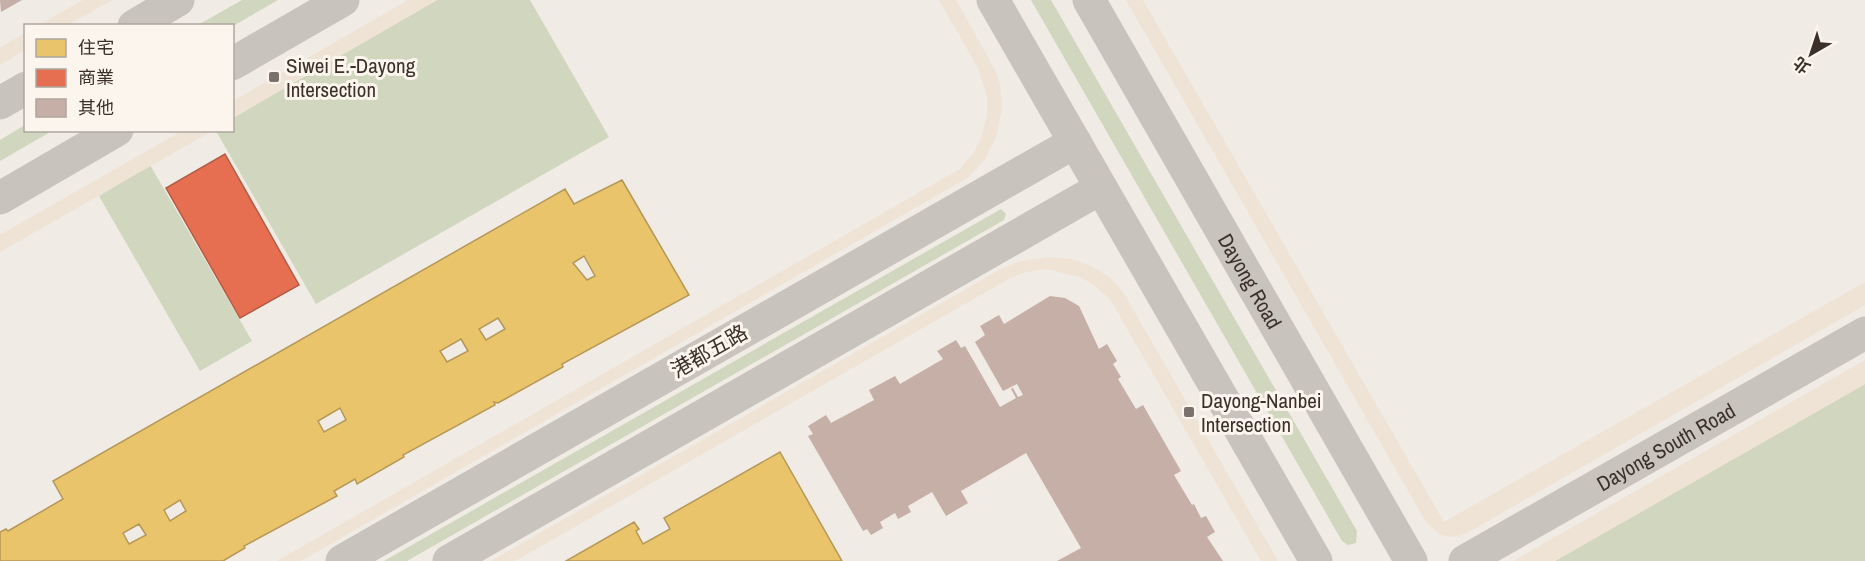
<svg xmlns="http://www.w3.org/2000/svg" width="1865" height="561" font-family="'Archivo Narrow','Noto Sans TC',sans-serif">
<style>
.green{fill:#d1d6be}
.plaza{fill:#eee3d4}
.homes{fill:#e9c46a;stroke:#b59857;stroke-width:1.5;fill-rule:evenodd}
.shops{fill:#e76f51;stroke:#b35c45;stroke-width:1.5}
.building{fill:#c5afa6}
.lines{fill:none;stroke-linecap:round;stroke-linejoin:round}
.minor{stroke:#c9c3bd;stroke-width:33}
.poi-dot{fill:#7a716b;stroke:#fbf5ed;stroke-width:2}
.labels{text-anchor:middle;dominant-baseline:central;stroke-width:6;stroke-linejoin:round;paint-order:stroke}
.poi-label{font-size:21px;fill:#3b302a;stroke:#fbf5ed;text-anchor:start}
.street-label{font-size:21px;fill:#3b302a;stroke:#fbf5ed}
</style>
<rect width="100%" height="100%" fill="#f0ebe5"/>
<!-- green -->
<path class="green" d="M242 0H278L233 26 198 25Z
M437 0H530L609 137 316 304 216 131 232 130 233 118Z
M1031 0H1051L1357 531 1356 543 1348 545 1342 541Z
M25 125 26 130 52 131 0 161V140Z
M150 165 252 341 200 371 99 196Z
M1001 209 1006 214 1004 220 407 561H384Z
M1865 384V561H1555Z"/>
<!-- plaza -->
<path class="plaza" d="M83 0H112L68 25H39Z
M408 0H437L233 118V101Z
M939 0H956L994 68 1000 84 1002 108 996 137 985 159 969 177 301 561H277L960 169 974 152 982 137 987 114V95L978 68Z
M1126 0H1143L1444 522 1865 282V305L1467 533 1453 537 1441 535 1426 522Z
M25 33V50L0 65V48Z
M182 131H212L0 252V235Z
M1050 257 1072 259 1091 266 1109 277 1123 292 1278 561H1261L1110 299 1093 284 1080 277 1045 269 1022 273 1005 281 515 561H491L1001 269 1022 261Z
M1865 360V384L1555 561H1513Z"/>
<!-- homes -->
<path class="homes" d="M622 180 689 295 562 364 563 367 498 403 494 402 495 405 403 455 404 457 357 484 355 479 334 491 337 496 244 546 245 548 223 561H0V532L6 529 8 531 63 499 53 481 565 189 574 204ZM584 256 595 276 587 280 573 263ZM498 318 505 329 486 340 479 329ZM461 339 468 351 447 362 440 351ZM340 408 346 420 324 432 318 421ZM180 500 186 511 170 521 164 510ZM139 524 146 535 129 544 123 533Z
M780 452 842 561H566L634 522 639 529 636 531 643 544 670 529 664 518Z"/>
<!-- shops -->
<path class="shops" d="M225 154 299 285 240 318 166 188Z"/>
<!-- building -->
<path class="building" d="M0 0H22L1 12Z
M1050 296 1065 298 1079 306 1099 349 1107 344 1117 361 1113 364 1121 377 1118 379 1136 409 1143 405 1181 471 1174 475 1192 505 1194 504 1201 518 1206 516 1215 532 1207 537 1223 561H1057L1081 548 1026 453 961 491 968 503 946 516 932 492 908 506 911 512 898 519 895 513 880 522 883 528 871 535 867 529 863 531 808 436 813 434 808 426 826 415 831 423 874 400 869 390 895 376 900 384 943 359 937 351 956 340 961 348 965 346 1000 407 1016 398 1011 389 1013 388 1018 397 1023 395 1017 384 1003 391 975 342 985 335 980 326 999 315 1004 324Z"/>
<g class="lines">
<!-- minor -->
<g class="minor">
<path d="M993 0 1316 561"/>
<path id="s1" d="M1089 0 1411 561"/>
<path d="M134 26 178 0"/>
<path d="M232 64 343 0"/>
<path d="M0 103 26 88"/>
<path d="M0 198 117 130"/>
<path d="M342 561 1075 142"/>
<path d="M449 561 1101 188"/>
<path id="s2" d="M1465 561 1865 333"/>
</g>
</g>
<!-- markers -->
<g class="poi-dot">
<rect x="268" y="71" width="12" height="12" rx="3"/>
<rect x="1183" y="406" width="12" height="12" rx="3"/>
</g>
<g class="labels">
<!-- poi labels -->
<g class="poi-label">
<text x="286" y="65">Siwei E.-Dayong<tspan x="286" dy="24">Intersection</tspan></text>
<text x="1201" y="400">Dayong-Nanbei<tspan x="1201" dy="24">Intersection</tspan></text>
</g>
<!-- street labels -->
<g class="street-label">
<text stroke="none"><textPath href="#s1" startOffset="324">Dayong Road</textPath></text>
<text transform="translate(709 351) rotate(-30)">港都五路</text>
<text stroke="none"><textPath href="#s2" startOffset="231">Dayong South Road</textPath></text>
</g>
</g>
<!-- legend -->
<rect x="24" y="24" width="210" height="108" fill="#fbf5ed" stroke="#aea69f" stroke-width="1.5"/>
<rect x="36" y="39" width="30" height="18" fill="#e9c46a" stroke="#aea69f" stroke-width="1.5"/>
<text x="78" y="54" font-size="18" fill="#3b302a">住宅</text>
<rect x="36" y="69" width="30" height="18" fill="#e76f51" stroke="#aea69f" stroke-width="1.5"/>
<text x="78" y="84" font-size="18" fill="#3b302a">商業</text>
<rect x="36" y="99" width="30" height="18" fill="#c5afa6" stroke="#aea69f" stroke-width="1.5"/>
<text x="78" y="114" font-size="18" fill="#3b302a">其他</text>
<!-- north arrow -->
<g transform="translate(1811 54) rotate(219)" stroke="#fbf5ed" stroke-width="4.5" paint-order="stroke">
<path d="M0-4.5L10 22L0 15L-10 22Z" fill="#3b302a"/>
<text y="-9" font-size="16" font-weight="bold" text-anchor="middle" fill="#3b302a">北</text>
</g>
</svg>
